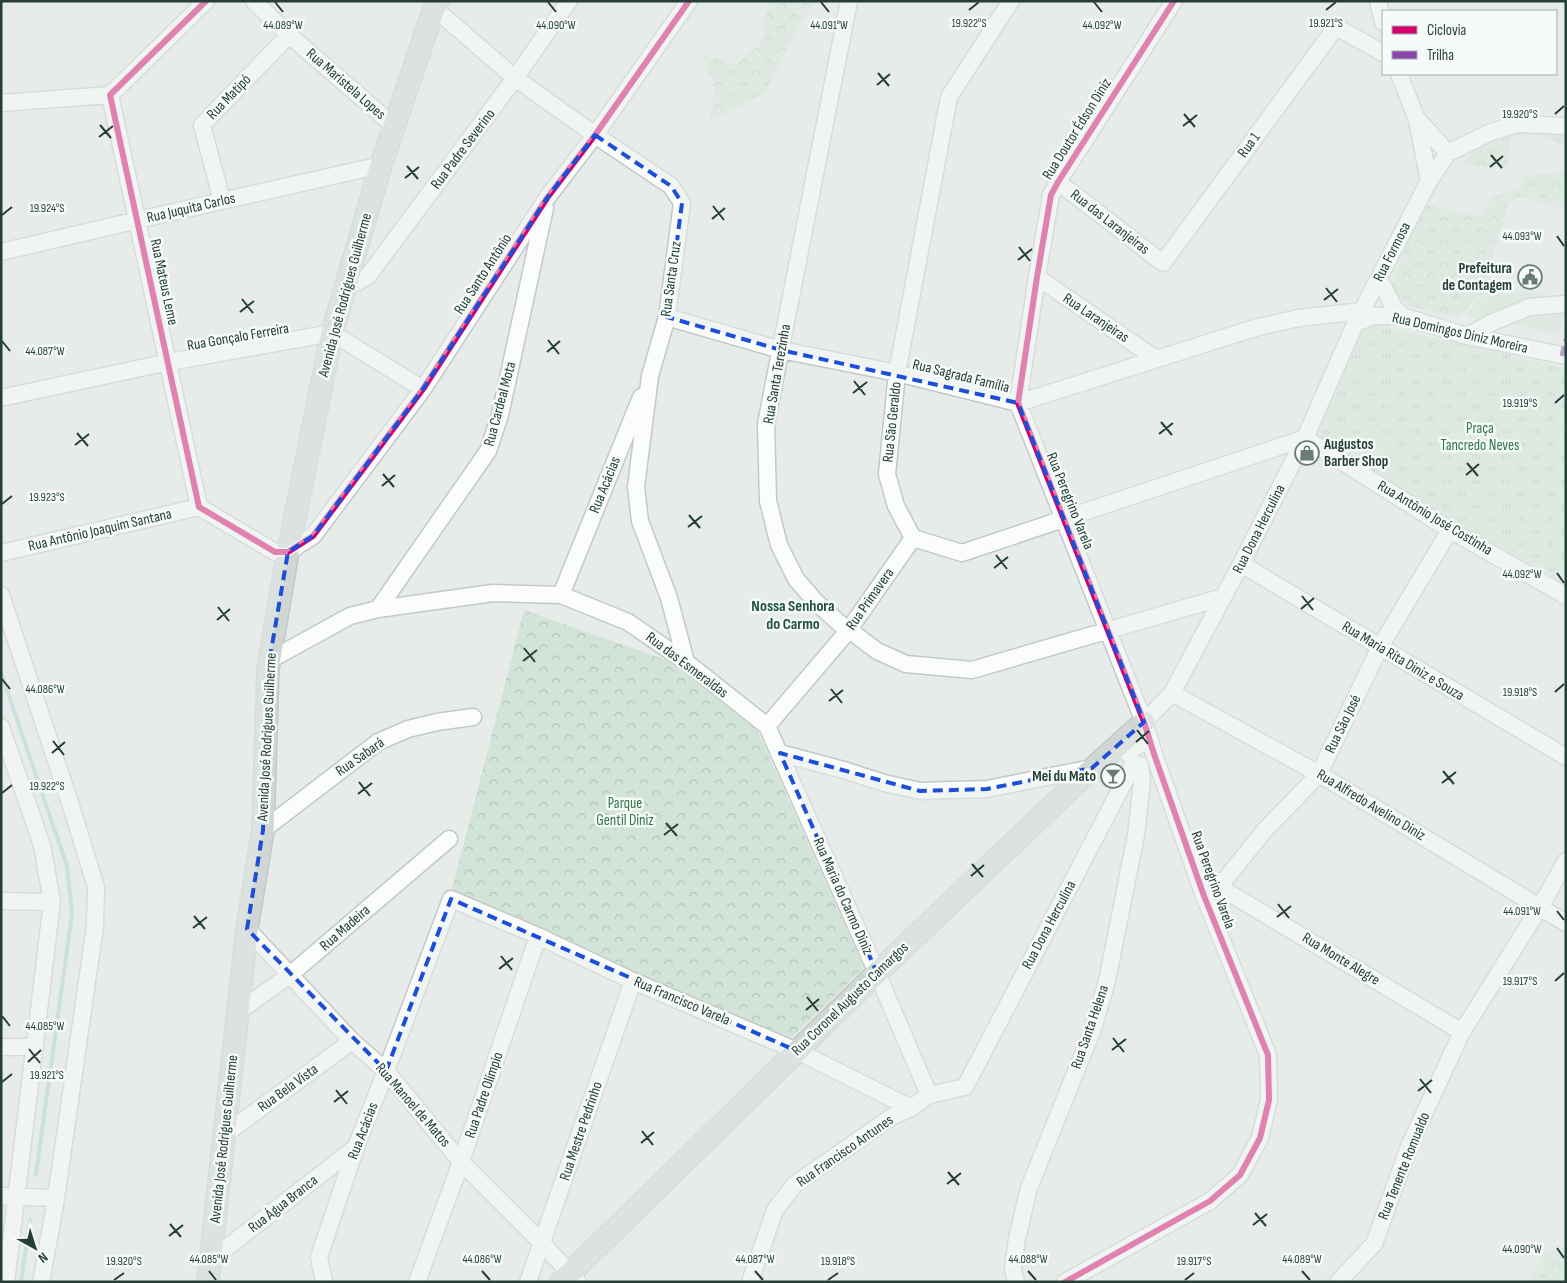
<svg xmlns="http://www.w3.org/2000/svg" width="1567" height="1283" font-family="'Sofia Sans Condensed',sans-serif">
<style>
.green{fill:#d1e4d7}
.forest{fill:url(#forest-crowns)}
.park{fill:url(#park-tufts)}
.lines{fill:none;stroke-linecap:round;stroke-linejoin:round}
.stream{stroke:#aad1d8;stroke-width:4}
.minor-casing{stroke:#c4c9c7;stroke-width:19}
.major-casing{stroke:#c2cac8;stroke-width:24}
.minor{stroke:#fbfcfc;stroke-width:16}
.major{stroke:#cfd6d4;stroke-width:21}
.quiet{stroke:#8e44ad;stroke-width:5;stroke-dasharray:10 5;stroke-linecap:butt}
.cycleway-casing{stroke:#f6faf8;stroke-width:9}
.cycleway{stroke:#d6006c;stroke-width:6}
.marked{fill:none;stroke:#1d4ed8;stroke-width:4;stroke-dasharray:10 6;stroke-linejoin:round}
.ticks{fill:none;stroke:#253f38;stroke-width:2}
.labels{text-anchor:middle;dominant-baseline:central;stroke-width:5;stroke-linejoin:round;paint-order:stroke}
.street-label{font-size:15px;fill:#253f38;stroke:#f6faf8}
.poi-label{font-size:15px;font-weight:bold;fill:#253f38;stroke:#f6faf8;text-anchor:end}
.park-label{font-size:15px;fill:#30754b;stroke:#f6faf8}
.neighbourhood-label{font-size:16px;font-weight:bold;fill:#215145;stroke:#f6faf8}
.ticks-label{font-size:12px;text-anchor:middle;fill:#253f38;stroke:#f6faf8;stroke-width:5;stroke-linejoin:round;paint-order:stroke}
</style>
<defs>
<pattern id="forest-crowns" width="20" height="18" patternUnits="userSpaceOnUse" patternTransform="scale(1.25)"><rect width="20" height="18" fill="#d1e4d7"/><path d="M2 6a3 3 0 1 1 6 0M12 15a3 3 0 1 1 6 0" fill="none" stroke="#b3c5b9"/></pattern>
<pattern id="park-tufts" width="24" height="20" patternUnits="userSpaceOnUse" patternTransform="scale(1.25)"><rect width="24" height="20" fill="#d1e4d7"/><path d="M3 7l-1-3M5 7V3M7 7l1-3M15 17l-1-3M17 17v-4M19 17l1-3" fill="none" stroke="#b3c5b9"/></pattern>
</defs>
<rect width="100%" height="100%" fill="#e7ecea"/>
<!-- green -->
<path class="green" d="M1516 290 1562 299 1488 321 1465 316 1479 298Z
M1565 309 1559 335 1504 322 1524 314Z"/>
<!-- forest -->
<path class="forest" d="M768 1H816L800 22 765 93 710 120 714 88 703 55 736 65 761 43Z
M1535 128 1566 133V147C1540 134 1538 130 1510 139L1508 168 1460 165 1475 148 1500 134Z
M1566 172V209L1522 197 1509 200 1489 270 1493 288 1511 289 1478 296 1459 317 1408 306 1391 287 1421 204 1481 217 1491 197 1520 188 1524 176Z
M524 610 666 660 757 730 864 968 786 1042 451 893Z
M1566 1244V1282H1527L1544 1255Z"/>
<!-- park -->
<path class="park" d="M1382 326 1566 368V578L1558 580 1327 448 1312 428 1360 328Z"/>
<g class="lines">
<!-- stream -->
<path class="stream" d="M1 673 67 866 72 914 36 1174
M21 1282 30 1220"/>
<!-- minor casing -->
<g class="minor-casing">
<path id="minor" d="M206 1 110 95 199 507 275 552H288L313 536 423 389 547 198 595 135 689 1
M254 1 289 35 394 126
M849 1 766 424 768 501 779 545 796 579 816 602 848 631 852 632 877 651 906 664 972 670 1223 597
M1011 1 949 97 897 373 887 474 896 506 913 538 962 553 1305 438
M1378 1 1383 22
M434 8 515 78 595 135 671 186 682 203 667 317 650 376 636 487 640 521 669 598 686 662
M1399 74 1417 120 1429 181
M1 103 110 95
M1418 120 1448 153
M1058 182 1163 263 1336 27 1383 53
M222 201 202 125 289 35
M1 252 138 220 381 165
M1037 277 1156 359
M1379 278 1393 306 1402 316
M346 283 358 282 368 276 515 78 569 1
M667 317 781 350 897 373 1018 403 1258 327 1299 318 1362 311
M1355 324 1372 316H1402L1467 336 1566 356
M1467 336 1491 323 1529 307 1566 304
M1 398 169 362 332 333 423 389
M1305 438 1450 530 1566 596
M1 553 199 507
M1241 564 1566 757
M1 595 71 806 96 887 95 926 55 1205 41 1282
M561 595 641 397
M378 609 488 451 500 415 545 208
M270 660 350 616 378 609 493 593 561 595 628 622 686 662 767 726 877 973 929 1095
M1172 693 1319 774 1566 923
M1144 722 1172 693 1241 564 1305 438 1355 324 1429 181 1448 153 1491 132 1517 124 1566 126
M767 726 848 631 913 538
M1 727 42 845 52 902 6 1282
M780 753 847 771 884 783 920 791 987 789 1092 768
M1128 754C1135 746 1141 742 1151 745
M263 830 378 742 408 729 437 722 473 717
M1219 887 1462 1032
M1204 896 1219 887 1265 830 1319 774 1380 647 1450 530
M1 901 52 902
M247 929 352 1041 386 1071 461 1162 542 1243 578 1282
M238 1012 291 974 449 839
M1 1047H35
M224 1135 352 1041
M1 1196 56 1198
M211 1260 356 1147
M324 1282 319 1257 356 1147 386 1071 451 899 538 936 633 981 797 1051 911 1108
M417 1282 461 1162 538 936
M528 1282 633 981
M750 1282 775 1210 795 1184 893 1116 911 1108 929 1095 965 1087 1134 763
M1016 1282 1013 1269 1017 1239 1029 1188 1093 1029 1107 981 1136 835 1142 781 1140 765
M1065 1282 1210 1201 1240 1175 1260 1138 1269 1100 1268 1055 1204 896 1154 754 1144 722 1018 403 1037 277 1051 195 1058 182 1174 1
M1338 1282 1374 1244 1410 1144 1462 1032 1540 907 1566 861"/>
</g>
<!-- major casing -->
<g class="major-casing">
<path id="major" d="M208 1282 247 929 263 830 268 669 288 552 332 333 381 165 434 8 438 1
M561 1282 877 973 1072 787 1144 722"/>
</g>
<!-- minor -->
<use href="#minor" class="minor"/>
<!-- major -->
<use href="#major" class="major"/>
<!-- quiet -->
<path class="quiet" d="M1562 356 1566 339"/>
<!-- cycleway casing -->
<g class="cycleway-casing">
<path id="cycleway" d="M206 1 110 95 199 507 275 552H288L313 536 423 389 547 198 595 135 689 1
M1065 1282 1210 1201 1240 1175 1260 1138 1269 1100 1268 1055 1204 896 1154 754 1144 722 1018 403 1037 277 1051 195 1058 182 1174 1"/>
</g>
<!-- cycleway -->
<use href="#cycleway" class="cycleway"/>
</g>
<!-- marked area -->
<path d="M0 0H1567V1283H0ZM595 135 671 186 682 203 667 317 781 350 1018 403 1144 722 1092 768 987 789 920 791 780 753 877 973 797 1051 451 899 386 1071 247 929 263 830 268 669 288 552 313 536 423 389 547 198Z" fill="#e7ecea" fill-opacity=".55" fill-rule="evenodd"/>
<path class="marked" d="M595 135 671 186 682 203 667 317 781 350 1018 403 1144 722 1092 768 987 789 920 791 780 753 877 973 797 1051 451 899 386 1071 247 929 263 830 268 669 288 552 313 536 423 389 547 198Z"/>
<!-- ticks -->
<path class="ticks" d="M275 2 283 12M548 2 556 12M821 2 829 12M1094 2 1102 12M969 10 979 2M1326 10 1336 2M878 73 889 86M877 85 890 74M1184 114 1195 127M1555 114 1564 106M100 125 111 138M1183 126 1197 115M99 137 113 126M1491 155 1502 168M407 166 418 179M1490 167 1503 156M405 178 419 167M713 206 724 220M2 215 12 207M712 219 725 208M1557 236 1564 246M1019 247 1030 261M1018 260 1032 249M1326 288 1337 302M242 299 253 313M1324 300 1338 289M240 312 254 301M548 340 559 354M2 341 10 351M547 352 560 341M854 381 865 395M853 393 867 382M1555 403 1564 395M1161 422 1172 435M77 433 88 446M1159 434 1173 423M75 445 89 434M1467 463 1478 476M383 474 394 487M1466 475 1479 464M382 486 395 475M2 504 12 496M689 515 700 528M688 527 702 516M996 555 1007 569M994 568 1008 557M1557 573 1564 583M1302 596 1313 610M218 607 229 621M1301 609 1314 598M217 620 230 609M524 648 535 662M523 661 537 650M2 679 10 689M831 689 842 703M1555 692 1564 684M829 701 843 690M1137 730 1148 744M53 741 64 755M1136 742 1149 731M52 753 65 742M1443 771 1454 784M359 782 370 796M1442 783 1456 772M2 793 12 785M358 794 372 783M666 823 677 836M664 835 678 824M972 864 983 877M971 876 984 865M1278 904 1289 918M1557 911 1564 920M194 916 205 929M1277 917 1291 906M193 928 207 917M501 956 512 970M499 969 513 958M1555 981 1564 973M807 997 818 1011M806 1010 819 999M2 1016 10 1026M1113 1038 1124 1052M29 1049 40 1063M1112 1050 1126 1039M28 1062 41 1050M1420 1079 1431 1093M2 1082 12 1074M336 1090 347 1104M1418 1091 1432 1080M334 1102 348 1091M642 1131 653 1145M641 1143 654 1132M948 1172 959 1185M947 1184 961 1173M1255 1213 1266 1226M170 1224 181 1237M1253 1225 1267 1214M169 1236 183 1225M1557 1248 1564 1258M209 1271 216 1280M482 1271 490 1280M755 1271 763 1280M1028 1271 1036 1280M1302 1271 1310 1280M114 1280 124 1273M828 1280 838 1273M1185 1280 1194 1273"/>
<!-- icons -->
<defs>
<g id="civic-ring" transform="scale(1.25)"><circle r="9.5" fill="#f6faf8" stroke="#697c76" stroke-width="1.5"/><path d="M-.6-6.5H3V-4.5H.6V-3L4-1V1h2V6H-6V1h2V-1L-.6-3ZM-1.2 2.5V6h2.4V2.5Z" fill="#697c76"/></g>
<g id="shop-ring" transform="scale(1.25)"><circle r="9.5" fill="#f6faf8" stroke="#697c76" stroke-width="1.5"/><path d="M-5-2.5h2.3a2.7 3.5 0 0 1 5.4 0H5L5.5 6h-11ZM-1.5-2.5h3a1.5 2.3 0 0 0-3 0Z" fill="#697c76"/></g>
<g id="bar-ring" transform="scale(1.25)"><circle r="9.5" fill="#f6faf8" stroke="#697c76" stroke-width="1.5"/><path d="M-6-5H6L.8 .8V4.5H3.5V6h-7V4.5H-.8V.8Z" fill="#697c76"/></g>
</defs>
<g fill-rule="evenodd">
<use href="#civic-ring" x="1530" y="277"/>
<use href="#shop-ring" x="1307" y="453"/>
<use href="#bar-ring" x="1113" y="776"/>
</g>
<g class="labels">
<!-- street labels -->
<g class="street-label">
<text transform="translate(346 84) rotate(41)">Rua Maristela Lopes</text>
<text transform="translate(229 97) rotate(-46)">Rua Matipó</text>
<text transform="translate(1077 129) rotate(-58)">Rua Doutor Édson Diniz</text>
<text transform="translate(1249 145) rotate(-54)">Rua 1</text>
<text transform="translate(463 149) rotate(-53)">Rua Padre Severino</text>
<text transform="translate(191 208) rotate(-13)">Rua Juquita Carlos</text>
<text transform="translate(1110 222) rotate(38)">Rua das Laranjeiras</text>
<text transform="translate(1392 252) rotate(-63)">Rua Formosa</text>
<text transform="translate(483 274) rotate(-57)">Rua Santo Antônio</text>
<text transform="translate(671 279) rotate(-82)">Rua Santa Cruz</text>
<text transform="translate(164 282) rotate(78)">Rua Mateus Leme</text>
<text transform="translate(345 295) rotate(-75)">Avenida José Rodrigues Guilherme</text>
<text transform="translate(1096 318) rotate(34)">Rua Laranjeiras</text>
<text transform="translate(1460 333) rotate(13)">Rua Domingos Diniz Moreira</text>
<text transform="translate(238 337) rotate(-10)">Rua Gonçalo Ferreira</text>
<text transform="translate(777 374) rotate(-80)">Rua Santa Terezinha</text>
<text transform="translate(961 376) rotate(14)">Rua Sagrada Família</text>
<text transform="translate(500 404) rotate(-75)">Rua Cardeal Mota</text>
<text transform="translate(892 422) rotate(-84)">Rua São Geraldo</text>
<text transform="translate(605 485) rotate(-68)">Rua Acácias</text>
<text transform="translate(1070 501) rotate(68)">Rua Peregrino Varela</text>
<text transform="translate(1435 518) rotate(31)">Rua Antônio José Costinha</text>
<text transform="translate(1259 529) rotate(-63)">Rua Dona Herculina</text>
<text transform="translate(100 530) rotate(-13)">Rua Antônio Joaquim Santana</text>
<text transform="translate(870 599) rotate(-55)">Rua Primavera</text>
<text transform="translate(1403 661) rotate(31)">Rua Maria Rita Diniz e Souza</text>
<text transform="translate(687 665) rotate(37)">Rua das Esmeraldas</text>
<text transform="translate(1343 724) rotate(-64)">Rua São José</text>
<text transform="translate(267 737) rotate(-87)">Avenida José Rodrigues Guilherme</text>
<text transform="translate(360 757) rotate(-35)">Rua Sabará</text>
<text transform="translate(1371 805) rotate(31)">Rua Alfredo Avelino Diniz</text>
<text transform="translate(1213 880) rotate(70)">Rua Peregrino Varela</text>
<text transform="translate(843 896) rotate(66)">Rua Maria do Carmo Diniz</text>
<text transform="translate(1049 925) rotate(-62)">Rua Dona Herculina</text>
<text transform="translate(345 928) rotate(-41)">Rua Madeira</text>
<text transform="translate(1341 959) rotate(31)">Rua Monte Alegre</text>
<text transform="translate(850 999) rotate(-44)">Rua Coronel Augusto Camargos</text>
<text transform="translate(682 1001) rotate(23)">Rua Francisco Varela</text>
<text transform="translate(1090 1027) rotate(-71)">Rua Santa Helena</text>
<text transform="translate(288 1088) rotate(-36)">Rua Bela Vista</text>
<text transform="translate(484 1095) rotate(-71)">Rua Padre Olímpio</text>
<text transform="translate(413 1105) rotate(49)">Rua Manoel de Matos</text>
<text transform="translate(363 1131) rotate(-69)">Rua Acácias</text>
<text transform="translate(581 1131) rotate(-71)">Rua Mestre Pedrinho</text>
<text transform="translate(224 1139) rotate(-84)">Avenida José Rodrigues Guilherme</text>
<text transform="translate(845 1151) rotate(-35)">Rua Francisco Antunes</text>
<text transform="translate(1404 1166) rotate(-68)">Rua Tenente Romualdo</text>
<text transform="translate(283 1204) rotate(-38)">Rua Água Branca</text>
</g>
<!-- poi labels -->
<g class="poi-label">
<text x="1512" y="268">Prefeitura<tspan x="1512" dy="17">de Contagem</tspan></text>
<text x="1324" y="444" text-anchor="start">Augustos<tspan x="1324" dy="17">Barber Shop</tspan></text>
<text x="1096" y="776">Mei du Mato</text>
</g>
<!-- park labels -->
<g class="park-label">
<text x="1480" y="428">Praça<tspan x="1480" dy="17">Tancredo Neves</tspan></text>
<text x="625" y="803">Parque<tspan x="625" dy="17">Gentil Diniz</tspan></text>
</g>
<!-- neighbourhood labels -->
<g class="neighbourhood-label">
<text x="793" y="606">Nossa Senhora<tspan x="793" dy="18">do Carmo</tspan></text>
</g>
</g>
<g class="ticks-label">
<text x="969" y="27">19.922°S</text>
<text x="1326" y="27">19.921°S</text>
<text x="283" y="29">44.089°W</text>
<text x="829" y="29">44.091°W</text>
<text x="1102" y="29">44.092°W</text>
<text x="556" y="29">44.090°W</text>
<text x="1520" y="118">19.920°S</text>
<text x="47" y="212">19.924°S</text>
<text x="1522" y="240">44.093°W</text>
<text x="45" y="355">44.087°W</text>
<text x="1520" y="407">19.919°S</text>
<text x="47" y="501">19.923°S</text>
<text x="1522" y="578">44.092°W</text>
<text x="45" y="693">44.086°W</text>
<text x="1520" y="696">19.918°S</text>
<text x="47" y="790">19.922°S</text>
<text x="1522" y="915">44.091°W</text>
<text x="1520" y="985">19.917°S</text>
<text x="45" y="1030">44.085°W</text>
<text x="47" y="1079">19.921°S</text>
<text x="1522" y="1253">44.090°W</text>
<text x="209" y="1263">44.085°W</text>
<text x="482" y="1263">44.086°W</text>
<text x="755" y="1263">44.087°W</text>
<text x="1028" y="1263">44.088°W</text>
<text x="1302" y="1263">44.089°W</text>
<text x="124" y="1265">19.920°S</text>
<text x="838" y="1265">19.918°S</text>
<text x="1194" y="1265">19.917°S</text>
</g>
<!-- border -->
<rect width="1567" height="1283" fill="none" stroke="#253f38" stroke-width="5"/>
<!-- legend -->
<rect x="1382" y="10" width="175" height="65" fill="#f6faf8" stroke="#a2afab"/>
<rect x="1392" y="26" width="25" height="8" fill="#d6006c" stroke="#a2afab"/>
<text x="1427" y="35" font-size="15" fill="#253f38">Ciclovia</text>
<rect x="1392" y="51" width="25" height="8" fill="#8e44ad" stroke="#a2afab"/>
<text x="1427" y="60" font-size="15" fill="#253f38">Trilha</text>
<!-- north arrow -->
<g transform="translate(35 1248) rotate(141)" stroke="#f6faf8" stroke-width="4" paint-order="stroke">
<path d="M0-4L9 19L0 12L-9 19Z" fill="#253f38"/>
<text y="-8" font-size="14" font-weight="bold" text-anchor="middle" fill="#253f38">N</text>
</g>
</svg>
